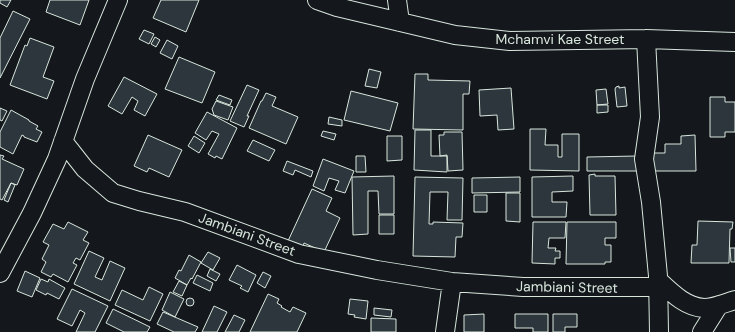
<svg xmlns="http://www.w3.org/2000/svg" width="735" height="332" font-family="'DM Sans',sans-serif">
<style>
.building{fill:#2c363c;stroke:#d8e6dc}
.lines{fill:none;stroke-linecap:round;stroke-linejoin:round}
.minor-casing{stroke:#d8e6dc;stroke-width:20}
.minor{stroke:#14181c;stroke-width:18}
.labels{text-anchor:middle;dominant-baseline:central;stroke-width:3;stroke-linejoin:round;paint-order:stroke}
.street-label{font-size:14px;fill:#d8e6dc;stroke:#14181c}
</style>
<rect width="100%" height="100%" fill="#14181c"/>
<!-- building -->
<path class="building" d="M0 0H11L7 7 0 3Z
M50 0H89L80 25 46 12Z
M161 0H199L186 32 153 18Z
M13 11 30 19 0 78V38Z
M144 30 154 34 149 44 139 39Z
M155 37 160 40 156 47 151 44Z
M30 38 54 47 43 77 54 81 47 99 10 85 25 45 27 46Z
M167 40 178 46 172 59 160 53Z
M179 57 215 72 202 103 165 89Z
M369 69 381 72 377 88 365 86Z
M415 74H428V80L470 81 469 94H463V130L413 129Z
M124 77 157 94 145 116 134 110 138 101 132 97 122 114 108 106Z
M247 85 259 90 247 116H249L244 127 230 121Z
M619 86V88L625 87 627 106 617 107 615 89 616 87Z
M511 88 514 129 498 130 497 115 480 116 479 90Z
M606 89 608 104 597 105 596 90Z
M351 91 398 103 390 131 344 120Z
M266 93 276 97 272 106 298 117 286 144 249 128 261 101H262Z
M219 95 232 100 230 105 216 100Z
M710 97H725V102H735V132H725V137H710Z
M216 101 233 107 228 120 214 115 212 109Z
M597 105H608V112L597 113Z
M0 108 7 111 2 121 0 120Z
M11 110 29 120V121L38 126 36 129 42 132 37 142 24 137V136L22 135 13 154 0 147V132Z
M207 112 237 128 222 159 216 156 215 158 208 154 219 134 212 131 206 140 195 133Z
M329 117 342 120V126L328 124Z
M530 129H546L545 145H558V157H562V134H579V171L530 170Z
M415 130H431V156H447V172L414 170Z
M323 131 336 134 334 140 321 136Z
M444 132H462L463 170 448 171 447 155 440 156 439 135H444Z
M148 135 182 150 169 177 149 168 147 172 134 166Z
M695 135 696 171H652V153H665V144H681V136Z
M194 136 205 143 199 153 188 146Z
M387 136H402V160L387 161Z
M253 140 275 150 269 161 247 151Z
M0 155 4 156 2 159 24 169 17 185 11 183 2 200 0 199Z
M356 156H365L366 172H356Z
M637 156V171H587V157Z
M323 159 354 171 345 193 335 190 339 181 329 178 324 191 313 186Z
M287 161 313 171 311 177 295 170 293 175 283 171Z
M595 174V176H615L616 215H590L589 175Z
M394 176V214H379L378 191H368V234L353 235 352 177Z
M573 176V191L552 192V202H567L566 217H532V177Z
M415 177 463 178 462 220H447L448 192H430L429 224H433V222L463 223 462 237H456L455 257 413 256Z
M520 177V192L472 193V178Z
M11 183 15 185 8 202 4 200Z
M312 189 332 198 326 211 340 218 324 252 304 243 303 247 288 241Z
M506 193H520V222L506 221Z
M474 195H487V212H474Z
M379 215H394V234H379Z
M698 221 733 222 732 229H730L729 263H691L692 245H697Z
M68 222 88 232 83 240 89 243 80 260 76 258 73 263 77 265 68 282 53 274 51 277 41 272 46 262 42 259 49 245 43 242 53 224 64 229Z
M533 222H566L565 238H549L548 248H556L555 251H560V258H555V264L532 263Z
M567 222H616V238H605V245H611V262H605V264H566Z
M730 248H735V262H731Z
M89 251 104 258 95 277 102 280 110 261 125 268 110 301 74 284Z
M208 252 220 258 213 270 201 263Z
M189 255 201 262 192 279 191 278 187 285 175 278 179 270 181 271Z
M237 265 256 275 248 292 240 288 242 286 229 280Z
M210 269 220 274 216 281 207 276Z
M25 271 40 278 32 297 17 291Z
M263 272 271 276 265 288 257 283Z
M197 275 213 283 210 291 193 283Z
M41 279 48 282 49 279 65 288 59 299 47 293 46 295 36 290Z
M179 281 187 285 182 296 173 292Z
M149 287 163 294 150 321 115 305 122 290 143 300Z
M72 289 108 306 95 332H76L85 313 80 310 72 326 57 319Z
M170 292 184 299 175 317 162 310Z
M268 294 279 299 277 303 282 306 281 307 290 312 293 307 306 313 297 332H250Z
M186 302a4 4 0 1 1 8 0a4 4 0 1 1-8 0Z
M350 299 368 301 366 319 354 317 355 315 348 314Z
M214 306 227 312 217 332H202Z
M374 308 392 310 391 317 374 315Z
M113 309 150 327 147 332H124L106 323Z
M163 312 198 327 195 332H174L157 324Z
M484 314V332H464V315Z
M515 314H548V332H533V328H515Z
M553 314H577V327H565V332H553Z
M234 315 245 320 239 332H225Z
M371 318 396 319V332H371Z"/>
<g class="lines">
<!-- minor casing -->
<g class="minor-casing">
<path id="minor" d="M317 0 337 7 455 35 510 41 646 39 735 42
M397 0 400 22
M646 39 650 117 644 159 651 202 658 276 659 332
M63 141 85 169 113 193 139 201 185 212 299 254 377 270 452 282 523 287H658
M0 273 32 213 57 159 85 79 118 0
M658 280C671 292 685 307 704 308 714 308 725 303 735 300
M445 332 452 282
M702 332 719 305"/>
</g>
<!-- minor -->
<use href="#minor" class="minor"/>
</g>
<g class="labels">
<!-- street labels -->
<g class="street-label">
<text x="560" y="39">Mchamvi Kae Street</text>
<text transform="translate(247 234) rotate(20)">Jambiani Street</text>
<text transform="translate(567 287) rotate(1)">Jambiani Street</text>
</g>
</g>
</svg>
